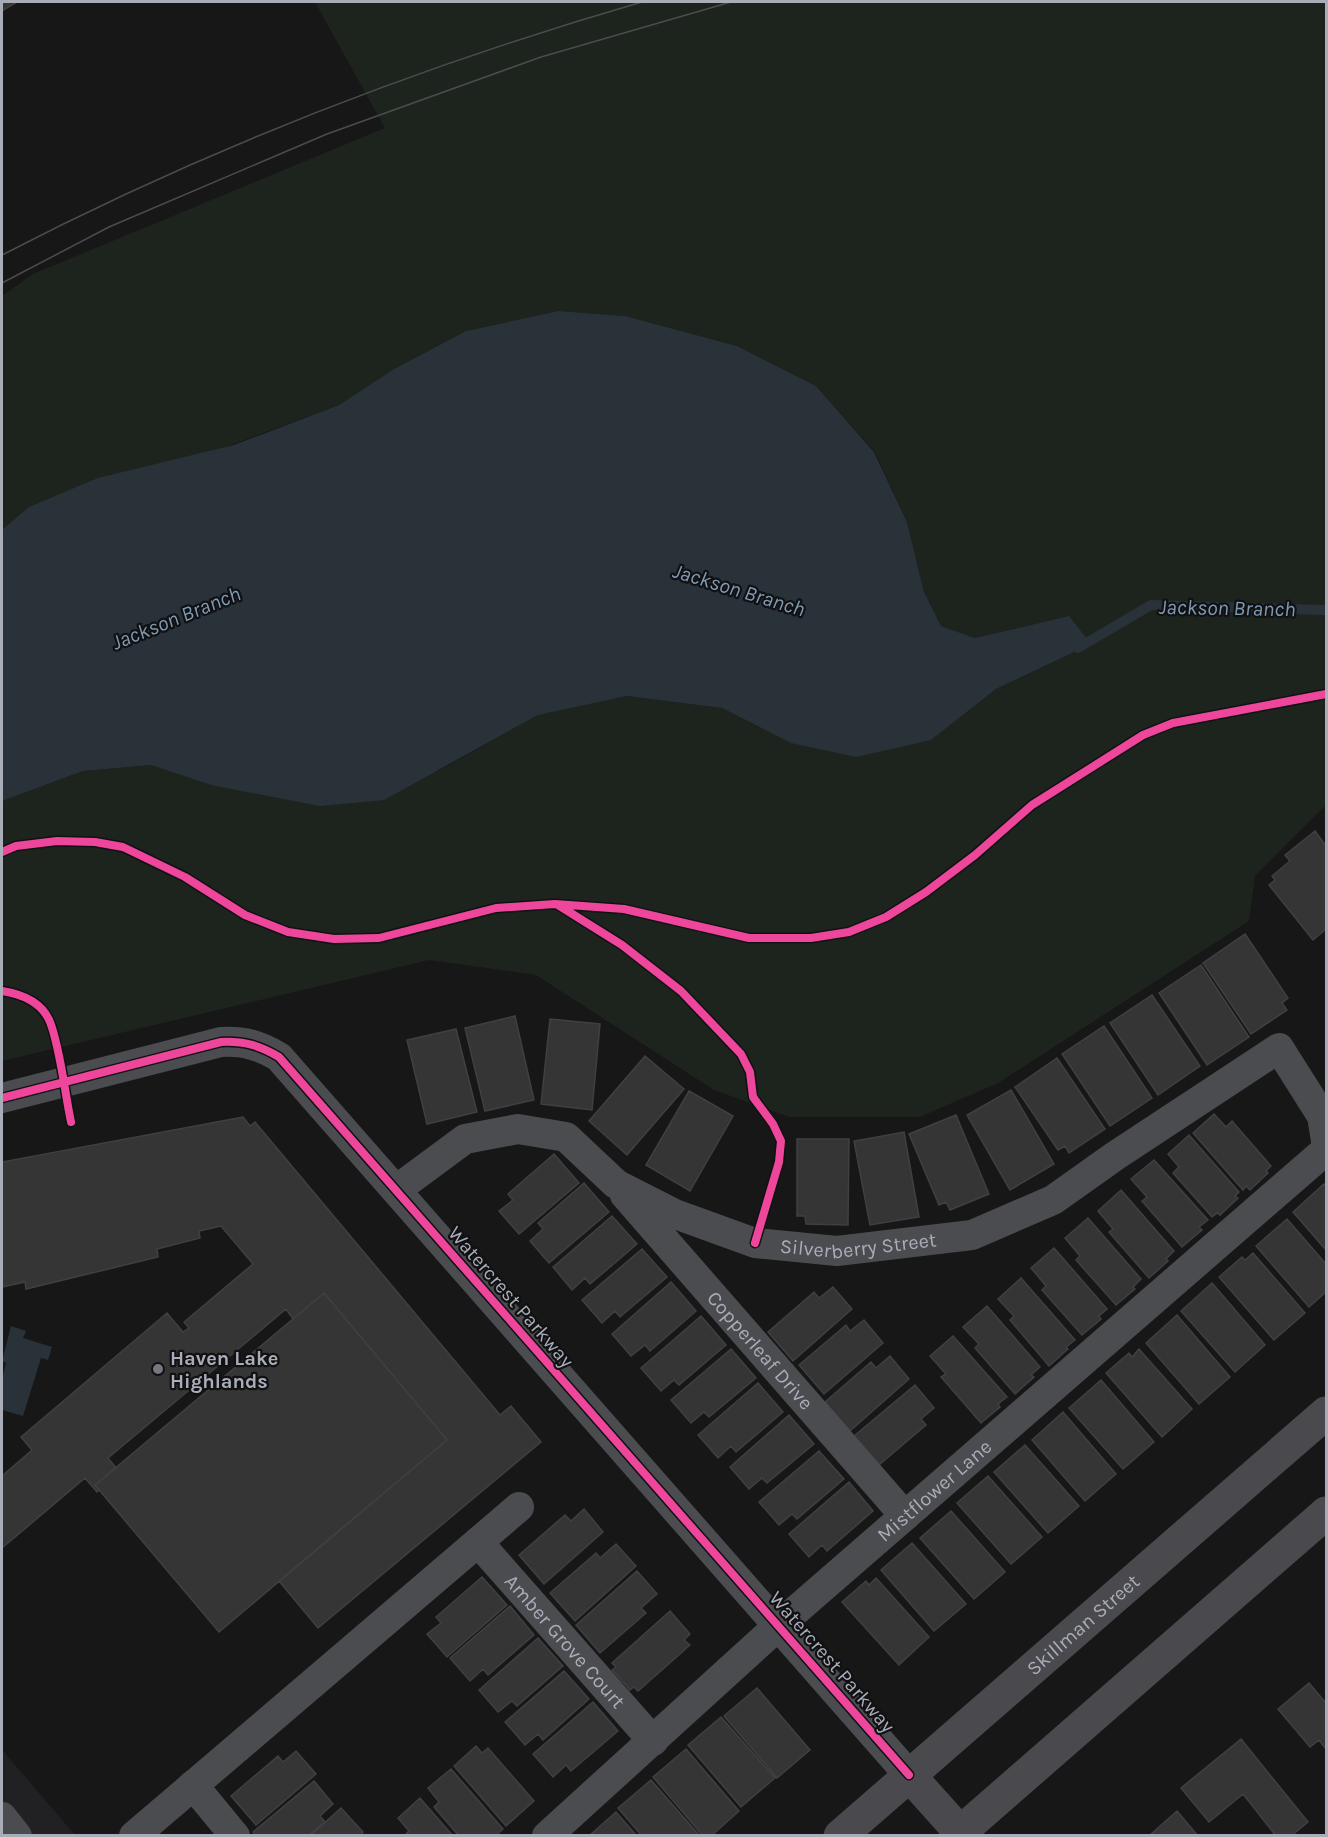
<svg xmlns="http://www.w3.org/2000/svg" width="1328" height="1837" font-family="Karla,sans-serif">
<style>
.built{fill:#212123}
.green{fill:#1d241e}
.water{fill:#2a3239}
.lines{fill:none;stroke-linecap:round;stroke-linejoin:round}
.stream{stroke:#2a3239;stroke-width:10}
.building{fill:#353536;stroke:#3f4043;stroke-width:1.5}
.street{stroke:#4b4c50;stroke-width:30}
.secondary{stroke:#4a4a4e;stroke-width:33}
.tram{stroke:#4b4c4f;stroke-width:1.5}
.cycleway-casing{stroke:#111113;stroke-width:11}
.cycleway{stroke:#ed469a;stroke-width:8}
.poi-dot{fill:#757880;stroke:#111113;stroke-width:2}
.labels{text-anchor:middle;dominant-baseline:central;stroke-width:4.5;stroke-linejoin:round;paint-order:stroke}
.street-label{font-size:20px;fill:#a8adb8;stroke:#111113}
.poi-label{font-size:20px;font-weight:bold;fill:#a8adb8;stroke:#111113;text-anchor:start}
.water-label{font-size:21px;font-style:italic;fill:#7f9bb3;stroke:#111113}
</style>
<rect width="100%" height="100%" fill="#171717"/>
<!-- built -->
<path class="built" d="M2 1750 75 1835H2Z"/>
<!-- green -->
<path class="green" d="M315 2H1326V805L1255 876 1249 921 998 1083 920 1117H789L714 1090 536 975 429 960 2 1061V801L83 771 151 765 211 785 438 771 538 715 627 696 722 708 791 743 931 740 996 689 1090 644 1069 616 975 638 941 626 924 592 907 522 875 452 816 386 737 346 625 316 557 311 466 331 394 369 339 405 2 530V296L33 274 385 128Z"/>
<!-- water -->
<path class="water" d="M558 311 625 316 737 346 816 386 874 452 907 522 924 592 941 626 975 638 1069 616 1091 644 996 689 931 740 856 757 791 743 722 708 627 696 538 715 384 800 320 806 211 785 151 765 83 771 2 801V530L29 507 98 478 234 445 339 405 394 369 466 331Z
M11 1326 26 1331 23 1338 52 1347 48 1360 41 1358 23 1416 2 1410V1379L6 1363 2 1361Z"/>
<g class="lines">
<!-- stream -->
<path class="stream" d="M1078 648 1151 605 1326 610"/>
</g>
<!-- building -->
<path class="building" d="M2 2H17L2 11Z
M1315 831 1326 846V929L1313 940 1269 885 1275 880 1272 876 1290 861 1285 855Z
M1245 934 1288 998 1282 1003 1287 1010 1251 1034 1203 963Z
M1201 965 1249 1037 1207 1065 1159 993Z
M1152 995 1200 1066 1158 1095 1110 1023Z
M515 1016 534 1100 485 1111 465 1028Z
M550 1019 600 1024 592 1110 541 1104Z
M1104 1026 1152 1098 1110 1126 1062 1054Z
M456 1029 477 1112 427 1124 407 1040Z
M645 1056 684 1089 627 1155 589 1121Z
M1057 1058 1105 1129 1069 1153 1065 1146 1058 1150 1015 1087Z
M1011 1090 1054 1164 1010 1190 967 1115Z
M689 1091 733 1116 690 1191 646 1165Z
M1214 1114 1226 1127 1232 1121 1271 1166 1266 1171 1268 1173 1250 1190 1246 1186 1243 1190 1193 1133Z
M956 1115 989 1194 950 1210 946 1202 939 1205 909 1134Z
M243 1117 250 1126 255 1122 500 1415 511 1406 541 1442 318 1628 279 1581 447 1440 324 1293 293 1319 286 1309 108 1458 116 1468 95 1485 99 1490 97 1492 85 1478 2 1548V1476L32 1450 21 1437 167 1313 183 1332 189 1328 184 1322 253 1264 221 1226 199 1231 200 1238 157 1249 158 1257 26 1289 25 1282 2 1287V1162Z
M904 1132 919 1217 870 1225 854 1141Z
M1189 1135 1239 1192 1235 1196 1238 1198 1220 1215 1217 1213 1212 1217 1173 1173 1179 1167 1168 1154Z
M797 1139H849L848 1225 806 1224 805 1216H797Z
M554 1154 579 1183 519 1234 499 1211 513 1200 508 1194Z
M1154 1160 1208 1220 1199 1227 1202 1230 1182 1247 1142 1201 1147 1197 1131 1179Z
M584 1183 609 1212 549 1263 530 1241 543 1229 538 1223Z
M1324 1184 1326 1187V1250L1293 1212Z
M1121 1190 1174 1251 1166 1259 1168 1261 1149 1278 1109 1232 1113 1229 1098 1211Z
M612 1216 637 1244 590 1284 585 1278 572 1290 553 1267Z
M1088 1218 1141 1279 1133 1287 1135 1289 1116 1305 1076 1260 1080 1256 1065 1238Z
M1287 1219 1326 1264V1292L1309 1307 1256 1246Z
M1054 1248 1107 1309 1099 1316 1101 1319 1082 1335 1042 1290 1046 1286 1031 1268Z
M642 1249 667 1277 620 1317 615 1311 602 1323 582 1300Z
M1253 1253 1305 1313 1274 1340 1219 1277 1242 1257 1245 1260Z
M1021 1278 1075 1340 1066 1347 1068 1349 1049 1366 1010 1320 1014 1316 998 1299Z
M671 1282 696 1311 650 1351 645 1345 631 1356 612 1334Z
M1212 1283 1265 1345 1235 1372 1181 1311Z
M833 1287 852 1309 793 1361 768 1332 814 1292 819 1298Z
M324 1293 447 1440 219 1632 95 1485Z
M987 1306 1040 1367 1031 1375 1034 1377 1015 1394 975 1348 979 1344 963 1327Z
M1177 1315 1230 1377 1199 1404 1146 1343Z
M701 1316 726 1345 679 1385 674 1380 661 1391 641 1368Z
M864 1320 883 1343 824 1394 799 1365 846 1325 850 1331Z
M953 1336 1007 1397 998 1404 1000 1407 981 1423 941 1377 946 1374 930 1356Z
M731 1349 756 1378 709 1417 704 1412 691 1423 671 1400Z
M1139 1349 1192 1409 1162 1437 1106 1373 1129 1353 1132 1357Z
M890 1356 909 1379 850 1431 825 1402 871 1362 876 1368Z
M1101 1380 1154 1442 1123 1469 1069 1408Z
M758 1383 783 1412 736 1452 731 1446 718 1458 698 1435Z
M915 1385 934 1408 921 1419 926 1425 879 1465 854 1436Z
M1063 1412 1116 1474 1085 1501 1032 1440Z
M789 1415 814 1444 767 1483 762 1478 749 1489 730 1467Z
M1025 1445 1079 1506 1048 1533 994 1472Z
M819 1451 844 1479 797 1519 792 1514 779 1525 759 1502Z
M988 1476 1042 1537 1011 1564 957 1503Z
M849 1482 873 1511 827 1551 822 1545 809 1557 789 1534Z
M584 1509 603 1532 544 1584 519 1555 565 1515 571 1521Z
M951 1511 1005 1572 974 1599 920 1538Z
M912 1543 966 1604 934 1631 881 1570Z
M616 1544 636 1566 575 1621 550 1593 596 1553 600 1558Z
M637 1571 657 1594 641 1608 646 1613 600 1653 576 1625Z
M482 1577 507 1605 447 1657 427 1634 441 1623 436 1617Z
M876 1578 929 1637 899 1665 842 1602 866 1581 869 1585Z
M510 1606 534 1635 488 1675 483 1669 470 1681 450 1658Z
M670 1611 690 1634 684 1640 690 1645 638 1691 634 1687 630 1690 612 1670 616 1667 612 1663Z
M538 1638 563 1666 517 1706 512 1701 498 1712 479 1690Z
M564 1671 589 1699 543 1740 538 1734 525 1745 505 1722Z
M1309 1683 1325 1702 1326 1700V1749L1319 1740 1310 1747 1278 1709Z
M757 1688 810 1750 777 1778 724 1716Z
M593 1702 618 1731 571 1771 566 1765 553 1777 533 1754Z
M721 1717 775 1778 741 1807 688 1745Z
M1241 1739 1308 1822 1291 1836H1276L1243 1794 1209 1822 1181 1788Z
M476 1746 482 1753 488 1748 534 1801 506 1826 454 1766Z
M686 1749 739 1811 711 1836H703L653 1777Z
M296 1751 316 1774 256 1825 231 1796 278 1756 283 1762Z
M451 1769 503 1829 495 1836H459L434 1807 439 1802 428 1788Z
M651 1780 700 1836H642L618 1808Z
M314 1781 333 1804 320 1816 325 1822 308 1836H256L253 1832Z
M420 1798 453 1836H404L409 1831 398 1818Z
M341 1808 363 1832 360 1836H310Z
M1177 1811 1198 1836H1149Z
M616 1812 637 1836H589Z"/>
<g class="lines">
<!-- street -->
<g class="street">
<path d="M2 1098 221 1042C244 1041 259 1045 279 1057L909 1775"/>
<path id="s1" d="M396 1190 465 1139 518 1129 566 1137 616 1184 675 1214 755 1243 837 1251 972 1235 1053 1200 1115 1156 1279 1048 1322 1116 1326 1141"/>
<path id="s2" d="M625 1195 905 1516"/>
<path id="s3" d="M478 1542 653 1741"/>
<path d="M193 1785 235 1836"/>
<path d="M2 1817 17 1836"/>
<path d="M134 1836 519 1507"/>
<path id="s4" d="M547 1836 778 1626 1326 1150"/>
</g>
<!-- secondary -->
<g class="secondary">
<path d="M909 1775 960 1832"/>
<path id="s5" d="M840 1836 1326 1413"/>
<path d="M956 1836 1326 1513"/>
</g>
<!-- tram -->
<path class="tram" d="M2 255C206 149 421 66 642 2
M2 283 109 227 327 134 541 57 731 2"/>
<!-- cycleway casing -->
<g class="cycleway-casing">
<path id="cycleway" d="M2 852 16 846 57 841 95 842 123 847 185 877 245 915 288 932 334 939 379 938 496 908 555 904 624 909 749 938H811L849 932 886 917 926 892 975 855 1032 805 1143 735 1173 723 1326 694
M558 905 622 945 681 991 741 1054 750 1072 753 1097 773 1124 781 1141 779 1162 755 1243
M2 991C21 994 42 1002 50 1022 60 1047 65 1094 71 1122
M2 1098 221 1042C244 1041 259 1045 279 1057L909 1775"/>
</g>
<!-- cycleway -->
<use href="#cycleway" class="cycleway"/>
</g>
<!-- markers -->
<circle class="poi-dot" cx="158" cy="1369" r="6"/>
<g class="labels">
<!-- street labels -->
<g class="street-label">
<text stroke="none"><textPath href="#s1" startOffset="512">Silverberry Street</textPath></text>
<text transform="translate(511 1297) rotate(49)">Watercrest Parkway</text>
<text stroke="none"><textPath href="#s2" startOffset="206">Copperleaf Drive</textPath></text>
<text stroke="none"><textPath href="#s4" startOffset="519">Mistflower Lane</textPath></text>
<text stroke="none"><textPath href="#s5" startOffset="322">Skillman Street</textPath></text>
<text stroke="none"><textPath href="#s3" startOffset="132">Amber Grove Court</textPath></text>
<text transform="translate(832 1662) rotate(49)">Watercrest Parkway</text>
</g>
<!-- poi labels -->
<g class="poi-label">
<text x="170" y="1358">Haven Lake<tspan x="170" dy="23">Highlands</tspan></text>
</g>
<!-- water labels -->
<g class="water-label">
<text transform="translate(739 590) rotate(17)">Jackson Branch</text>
<text transform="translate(1227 608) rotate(1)">Jackson Branch</text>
<text transform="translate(176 618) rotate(-22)">Jackson Branch</text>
</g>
</g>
<!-- border -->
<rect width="1328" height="1837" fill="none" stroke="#a8adb8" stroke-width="6"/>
</svg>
